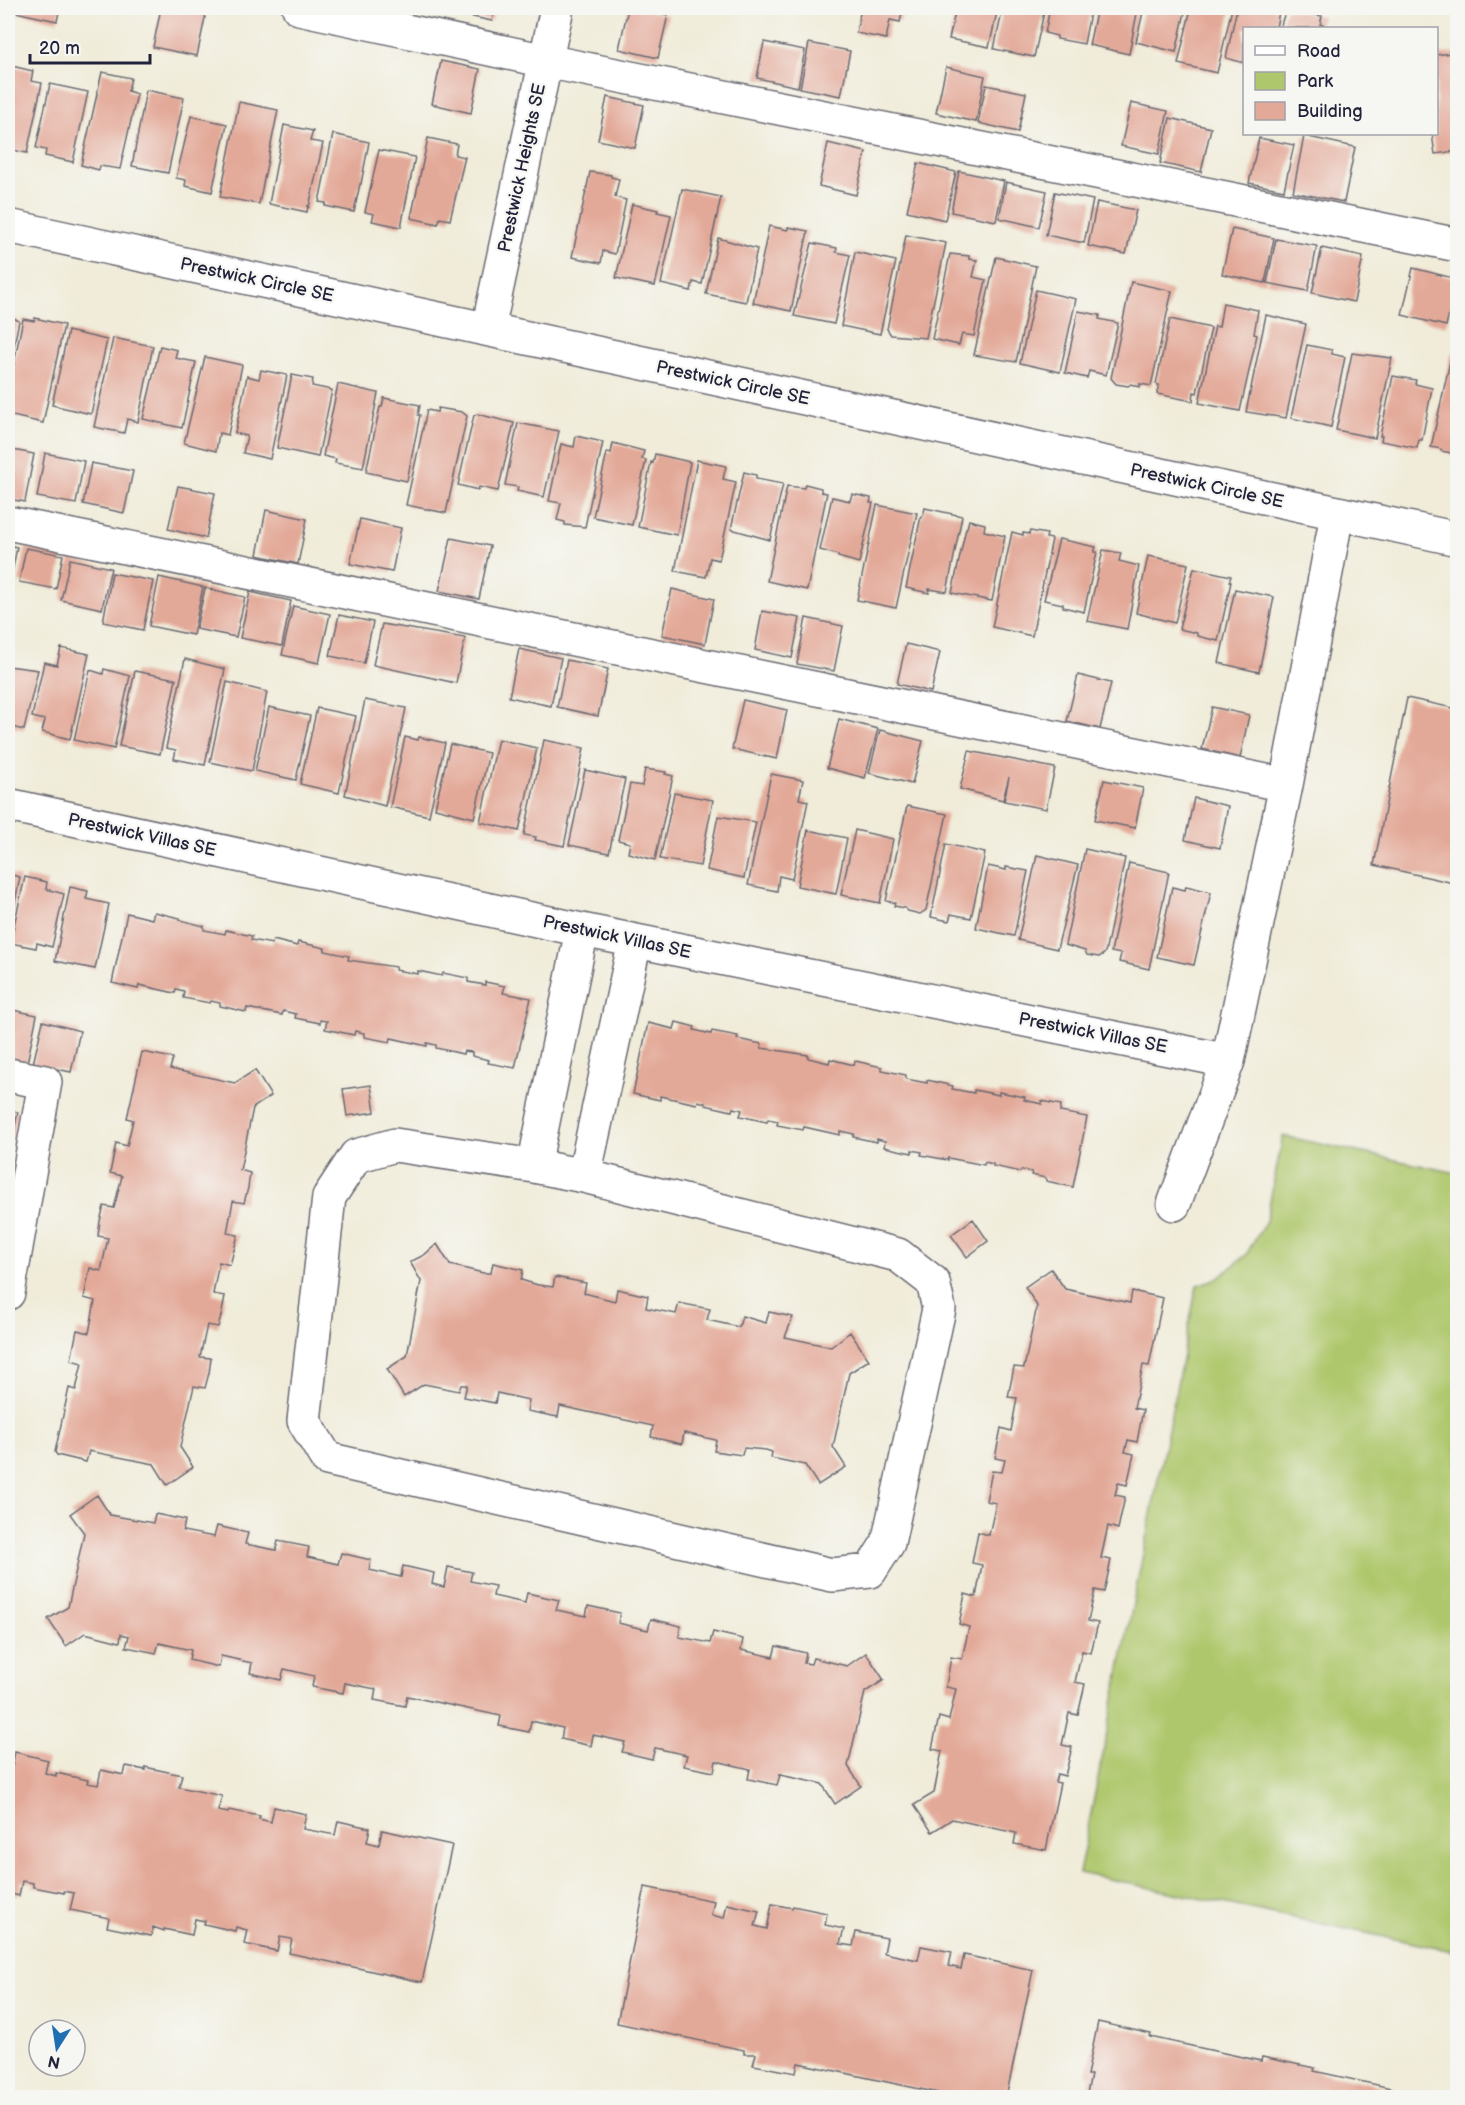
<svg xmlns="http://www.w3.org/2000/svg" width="1465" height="2105" font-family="'Balsamiq Sans',sans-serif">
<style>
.green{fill:#afc76c;stroke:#687454;stroke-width:1.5}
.building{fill:#e3a998}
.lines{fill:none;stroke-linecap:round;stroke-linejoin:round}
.minor-casing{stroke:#6a6972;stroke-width:36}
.minor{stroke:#fff;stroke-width:33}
.labels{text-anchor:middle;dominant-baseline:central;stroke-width:4.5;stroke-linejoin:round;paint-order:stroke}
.street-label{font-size:18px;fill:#22223b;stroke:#f6f6f2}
</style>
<rect width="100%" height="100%" fill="#f6f6f2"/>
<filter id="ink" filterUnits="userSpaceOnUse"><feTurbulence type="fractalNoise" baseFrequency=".0167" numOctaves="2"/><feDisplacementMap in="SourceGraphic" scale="12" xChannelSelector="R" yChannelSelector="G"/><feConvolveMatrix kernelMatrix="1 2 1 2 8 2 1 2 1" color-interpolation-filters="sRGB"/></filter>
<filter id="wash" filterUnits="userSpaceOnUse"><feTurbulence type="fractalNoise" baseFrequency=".008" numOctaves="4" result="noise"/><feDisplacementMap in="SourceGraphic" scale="24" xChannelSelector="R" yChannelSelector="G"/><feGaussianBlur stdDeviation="1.35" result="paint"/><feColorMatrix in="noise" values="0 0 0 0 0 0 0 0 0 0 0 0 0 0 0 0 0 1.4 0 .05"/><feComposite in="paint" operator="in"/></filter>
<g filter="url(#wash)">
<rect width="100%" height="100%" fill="#f0ecd9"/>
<!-- green -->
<path class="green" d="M1283 1136 1457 1173V1952L1079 1873 1197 1285 1218 1278 1246 1255 1266 1221Z"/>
<g id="blocks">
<!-- building -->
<path class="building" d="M16 8H60L57 21 15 12Z
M161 8H182L206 13 197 56 153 47Z
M413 8H447L446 15Z
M455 8H495L492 21 454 13Z
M628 8H637L668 15 658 58 619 49Z
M861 8H903L900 22 890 20 886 39 856 33Z
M956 8H998L989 47 949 39Z
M1003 8H1045L1034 57 994 49Z
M1050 8H1091L1084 44 1057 39V36L1045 33Z
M1097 8H1138L1129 54 1089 45Z
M1144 8H1186L1176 52 1136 42Z
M1191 8H1232L1217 73 1178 64Z
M1237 8 1255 9 1256 8H1278L1277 11 1279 12 1276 28H1244V63L1226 58Z
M1286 9 1322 16 1320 25H1323L1322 28H1280Z
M764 42 805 50 798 87 757 78Z
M809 43 850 51 841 96 800 88Z
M1458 52V151L1435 154 1432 134H1436V55Z
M441 61 480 69 471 113 432 104Z
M8 65 33 71 31 81 42 83 27 153 8 149Z
M946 67 985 76 976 122 936 113Z
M102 72 131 78 128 91 137 94 120 169 100 166 99 170 81 165Z
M50 84 88 92 73 162 45 156 46 150 36 148Z
M986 85 1026 93 1018 132 978 123Z
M146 90 184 98 168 173 132 166Z
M607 97 644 105 635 148 598 140Z
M239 102 278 110 259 204 220 197Z
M1131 103 1168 111 1159 154 1121 146Z
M191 116 227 124 212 192 185 186 186 180 176 178Z
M1170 118 1211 128 1201 172 1160 163Z
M284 125 313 131 310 141 323 143 309 207 308 206 307 212 269 204Z
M333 134 369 142 361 184H360L354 212 325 206 326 203 319 202Z
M1304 136 1355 147 1344 202 1293 192Z
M428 138 457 144 455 155 465 157 450 220 440 218 438 224 411 218Z
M1259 138 1294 145 1284 190 1249 183Z
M828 143 866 152 856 195 819 186Z
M379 150 415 157 401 227 372 221 374 214 365 212Z
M918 163 956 172 945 220 907 211Z
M959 171 1004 181 996 221 951 212Z
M590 172 611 175V177L619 179 615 197 626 200 615 254 603 251 601 263 572 257Z
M1006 182 1047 191 1039 227 999 218Z
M682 189 721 197 702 284 693 282 691 291 661 284Z
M1055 192 1093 200 1084 243 1046 235Z
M1097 202 1136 210 1126 254 1088 246Z
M632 204 658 210 657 212 671 215 655 286 616 278Z
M769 226 788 230V227L808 231 791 311 753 303Z
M1232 229 1274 238 1265 283 1222 274Z
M906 235 946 243 926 338 891 335 887 329Z
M718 238 757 249 746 302 706 294Z
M1276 239 1317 246 1308 291 1267 283Z
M812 243 837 248 836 252 850 255 834 324 794 316Z
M1322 248 1363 257 1354 302 1312 293Z
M855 252 896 261 880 334 841 326Z
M950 254 969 256V259L977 260 973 277 986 280 974 336 962 334 959 345 932 339Z
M996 257 1036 266 1016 362 974 355Z
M1413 268 1457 279 1446 326 1402 315Z
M1131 282 1172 291 1151 386 1140 384V387L1131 384 1128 386 1116 384 1111 378Z
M1036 290 1076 299 1060 372 1020 363Z
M1223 303 1258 310 1254 334 1257 335 1240 411 1199 403 1215 326 1219 327Z
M1078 311 1100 315 1099 319 1118 323 1106 375 1089 371 1087 378 1065 373Z
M8 315 19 321 9 370H8Z
M1266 315 1306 324 1286 418 1246 412Z
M35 318 64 325 43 423 8 415V392L23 319 34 321Z
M1170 319 1211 328 1197 393 1194 392 1193 401 1157 394 1159 385 1156 384Z
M68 331 107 340 91 414 52 405Z
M113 338 153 346 138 422 127 419 124 433 94 427Z
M1307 345 1332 350V354L1345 357 1331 427 1291 418Z
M160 346 177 350 175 358 196 362 182 428 143 419Z
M1452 352 1458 353V458L1452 457 1451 453 1441 451V449L1431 447Z
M1352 353 1392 358 1375 438 1336 430Z
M205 357 242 365 228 435 219 433 216 451 184 443Z
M261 370 287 375 270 459 243 453 247 436 235 433 247 376 259 379Z
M292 375 313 379 312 386 332 390 318 457 277 448Z
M1393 376 1416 380 1415 384 1432 388 1422 440H1419L1417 448 1381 441 1382 436H1380Z
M338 384 378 393 363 468 335 463 336 459 323 456Z
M384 398 420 405 418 415H420L407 481 366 472 380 407H382Z
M438 408 462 412 467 416 446 513 406 505 427 410 437 412Z
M477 414 514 423 498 491 479 487 478 490 458 485 474 415Z
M518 423 559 431 544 497 517 491 518 487 505 485Z
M576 436 603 442 585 527 565 525V522L557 520 561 503 549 501 561 444 574 447Z
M613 443 644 451 642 459 646 460 632 525 593 517 607 452 611 453Z
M8 449 34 454 25 502 8 499Z
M45 453 84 461 76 504 37 497Z
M655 454 690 462 677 535 638 527 651 462 653 463Z
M697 460 726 466 723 479 736 482 719 560 710 558 706 577 675 571Z
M91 463 133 471 124 513 83 504Z
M744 472 756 475V479L783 484 770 540 731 529Z
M805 484 821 488V492L827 493 807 590 767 581 787 486 804 488Z
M178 486 215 493 206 538 168 529Z
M852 494 871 498 870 503H873L859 563 838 557V555L820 550 832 497 850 501Z
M877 505 917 513 896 608 857 600Z
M925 508 962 516 947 592 929 589V593L906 588 921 516H923Z
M266 510 307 519 298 564 257 555Z
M360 519 401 528 392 572 350 564Z
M969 520 985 524 984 531 1005 536 992 601 952 593 966 528H967Z
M1030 531 1047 534 1046 538 1052 539 1032 636 992 627 1012 532 1023 535V533L1029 534Z
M451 538 490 546 479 599 439 591Z
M1059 539 1096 547 1094 552H1097L1084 612 1063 607V604L1044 600Z
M8 545 17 547 9 588H8Z
M26 548 63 555 56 589 19 582Z
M1103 550 1121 553 1119 561 1139 566 1127 629 1087 621Z
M1148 556 1188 564 1175 623 1136 613Z
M70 559 111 568 102 609 61 600Z
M1194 568 1231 576 1229 582H1231L1218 641 1197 636V633L1179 629Z
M112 573 153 581 143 630 103 622Z
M159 577 203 587 193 635 149 626Z
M205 588 245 597 236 637 196 629Z
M672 589 714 599 705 644 662 635Z
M1235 589 1274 597 1259 672 1219 663Z
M250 592 291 601 282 646 240 638Z
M293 606 330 614 319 663 282 655Z
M762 611 800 618 792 658 755 650Z
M339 615 373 622 364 663 330 656Z
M806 618 843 626 834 671 797 664Z
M382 624 465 638 456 683 373 665Z
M906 644 940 652 931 692 897 684Z
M61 648 89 654 70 739 42 732 45 720 32 717 44 662 57 665Z
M519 649 561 658 551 706 509 697Z
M185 659 225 669 205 765 174 759 176 750 166 748Z
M567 660 608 669 598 716 557 707Z
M8 666 38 670 24 730 8 726Z
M104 669 130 676 114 749 74 740 90 670 103 674Z
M135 671 176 679 160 754 119 746Z
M1078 675 1111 683 1100 729 1067 721Z
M227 682 267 692 252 771 210 762Z
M1407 698 1458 709V884L1374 865Z
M365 700 406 708 385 806 345 795Z
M743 700 787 710 777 759 732 749Z
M269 707 310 716 296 780 255 771Z
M1212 707 1249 715 1240 758 1202 749Z
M317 708 356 716 339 793 300 784Z
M839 719 878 729 865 778 827 768Z
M880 730 923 741 912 784 869 773Z
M405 737 418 740 419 737 445 743 429 816 390 807Z
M498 739 537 748 519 831 480 822Z
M544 740 584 748 564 846 535 840 536 837 524 835Z
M450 744 489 753 474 818 435 808Z
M969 751 1055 768 1046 809 1004 801 1009 777 1003 800 960 789Z
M645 769 666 772 665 774 673 776 655 860 628 853 630 843 618 840 630 784 642 786Z
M585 770 625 779 609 853 569 845Z
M771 774 803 780 799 799 808 801 792 879 779 876 777 891 748 885Z
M1104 780 1143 788 1135 828 1095 820Z
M674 793 713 800 700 866 660 859Z
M1194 798 1228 806 1220 848 1185 840Z
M907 806 947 814 926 910 920 914 908 911 905 908 894 906 895 903 886 901Z
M718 816 756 822 744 878 707 870Z
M808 830 847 838 836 894 797 886Z
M855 830 893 839 880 903 841 895Z
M946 844 985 853 971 918 951 914 949 921 931 917Z
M1085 849 1125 858 1106 949 1104 954 1099 957 1087 955 1085 951 1065 945Z
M1037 855 1078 865 1057 949 1018 940Z
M1129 863 1169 872 1149 969 1119 962 1121 954 1111 952Z
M988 866 1006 870V867L1028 871 1014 936 976 928Z
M8 874 20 877 9 932H8Z
M25 877 47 882 46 889 64 894 52 947 37 943 36 948 10 943Z
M1186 886 1211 892 1194 965 1157 957 1172 887 1185 890Z
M70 887 88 891 86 899 109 904 95 969 55 961Z
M154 912 180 918V920L204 926V930L225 934 226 930 252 936 251 940 272 944 273 940 297 946 298 942 325 948V951L349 956 348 960 396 967 395 970 418 974V971L442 976 443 973 468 978V982L485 985V982L505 986 503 993 531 998 515 1068 488 1063 489 1060 472 1056V1052L464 1051 463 1054 436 1048V1045L427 1043V1046L391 1038 390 1042 364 1037V1033L355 1031 354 1035 325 1029 327 1021 320 1020V1023L295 1018 296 1014 283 1011 282 1015 247 1008 246 1012 220 1006V1003L211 1001 210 1003 183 998 184 991 176 989 175 993 139 985 138 989 112 983 127 913 152 919Z
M8 1009 37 1015 27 1063 8 1059Z
M43 1021 80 1031 71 1072 33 1064Z
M676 1022 695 1027 694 1030 711 1034 712 1031 738 1036 737 1039 762 1044 761 1048 808 1055V1058L829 1063 830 1059 854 1065 855 1061 882 1067V1070L906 1075V1079L927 1083V1080L953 1086 952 1089 974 1093V1090L999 1095V1092L1025 1097 1024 1100 1042 1104V1101L1061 1105 1060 1112 1087 1117 1073 1187 1046 1181V1178L1031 1175 1032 1172 1021 1170 1020 1172 993 1166V1164L985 1162 984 1165 948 1158V1160L921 1155 922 1152 912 1150V1153L884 1147 885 1141 877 1139V1142L853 1137 854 1134 840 1131V1135L804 1127 803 1130 777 1125 778 1121 768 1119 767 1122 740 1116 742 1110 733 1108 732 1111 705 1105V1103L698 1101 697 1104 660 1096V1100L633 1094 648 1023 674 1029Z
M142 1052 173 1058 170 1069 235 1083 255 1070 271 1096 253 1108 240 1170 250 1173 248 1188 244 1203 233 1201 227 1233 238 1235 230 1265 219 1262 213 1294 225 1296 222 1312 218 1327 207 1325 200 1357 211 1358 209 1373 205 1388 194 1386 180 1447 193 1467 167 1485 154 1464 89 1451 86 1462 57 1455 55 1452 69 1388 76 1390 82 1363 71 1360 77 1330 89 1333 95 1301 84 1298 90 1268 101 1271 108 1238 98 1236 100 1221 104 1206 114 1208 122 1176 110 1173 116 1143 127 1146 133 1120 127 1118Z
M371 1085 375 1112 347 1116 343 1089Z
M8 1110 18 1112 8 1157Z
M973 1219 988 1241 967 1257 951 1235Z
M437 1244 450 1265 483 1273H491L493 1263 523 1270 521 1280 538 1285 553 1287 555 1277 586 1283 584 1293 615 1301 617 1289 648 1296 646 1308 676 1314 679 1303 710 1309 707 1320 739 1327 742 1316 766 1323 769 1312 793 1317 785 1337 831 1347 850 1332 869 1360 849 1373 833 1447 846 1467 818 1485 805 1465 771 1458 772 1452 766 1450 744 1448 742 1455 714 1451 716 1440 684 1433 682 1444 651 1437 653 1426 560 1406 558 1417 527 1411 529 1400 497 1393 495 1403 464 1397 467 1385H461L459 1391 424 1384 404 1397 387 1369 407 1356 421 1281 410 1262 424 1255Z
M1051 1269 1065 1289 1130 1303 1132 1291 1163 1298 1149 1366 1143 1365 1134 1408 1143 1410 1137 1442 1128 1440 1125 1452 1134 1454 1127 1485 1118 1483 1115 1495 1125 1497 1118 1529 1108 1526 1101 1558 1111 1560 1104 1592 1095 1590 1088 1621 1098 1623 1091 1653 1082 1651 1075 1682 1085 1684 1078 1715 1069 1713 1062 1745 1072 1747 1065 1776 1057 1774 1055 1782 1060 1783 1046 1850 1014 1844 1016 1833 952 1819 932 1832 914 1805 934 1793 942 1751 932 1749 939 1717 949 1720 956 1689 946 1687 951 1657 962 1659 969 1627 959 1624 965 1594 976 1597 982 1565 972 1563 978 1532 989 1535 996 1503 986 1501 992 1471 1002 1472 1005 1460 995 1458 1001 1428 1011 1431 1017 1398 1008 1397 1014 1367 1024 1368 1037 1306 1025 1287Z
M97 1495 110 1515 153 1523 155 1514 185 1520 183 1531 214 1537 217 1526 248 1533 245 1544 276 1550 278 1541 309 1547 307 1557 338 1564 341 1553 371 1560 369 1570 401 1577 403 1566 434 1573 432 1584 444 1587 448 1567 472 1572 470 1581 495 1586 493 1596 525 1603 527 1593 559 1600 556 1610 586 1616 588 1606 620 1613 618 1623 648 1630 651 1619 681 1626 679 1637 710 1643 713 1632 743 1639 741 1650 773 1657 776 1646 806 1653 804 1663 811 1664 813 1658 847 1666 866 1653 884 1680 865 1692 851 1753 848 1766 861 1786 835 1804 822 1784 780 1775 777 1785 748 1779 750 1769 716 1761 714 1772 684 1766 687 1755 655 1748 652 1759 622 1752 625 1742 593 1735 591 1746 561 1739 563 1728 531 1721 529 1732 499 1726 501 1716 407 1696 405 1706 374 1700 376 1689 345 1683 343 1693 312 1687 314 1676 284 1669 281 1680 250 1673 252 1663 221 1656 219 1667 189 1660 191 1650 159 1643 156 1653 126 1647 129 1636 121 1634 120 1642 85 1633 66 1646 48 1619 68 1607 84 1533 70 1514Z
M15 1752 48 1760 45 1773 56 1776V1773L88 1780 87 1783 98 1785 101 1770 124 1775 126 1766 145 1770V1767L182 1775 179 1787 222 1796 218 1811 228 1813 229 1810 260 1816 259 1819 271 1822 274 1807 306 1814 303 1829 335 1835 338 1821 370 1828 367 1842 379 1845 382 1830 452 1845 422 1982 289 1953 292 1939 280 1937 277 1951 244 1944 247 1930 236 1927 235 1931 204 1924 205 1921 195 1919 192 1935 164 1929V1931L153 1927 151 1936 107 1927 109 1918 70 1910 74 1893 64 1891V1893L33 1887V1883L22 1881 19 1896 8 1893V1766L12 1767Z
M645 1887 714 1901 711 1915 724 1918 727 1904 759 1911 755 1926 767 1929 772 1904 792 1908 793 1906 827 1913 825 1925 844 1929 840 1944 853 1946 856 1932 887 1938 884 1953 918 1960 921 1946 952 1952 949 1966 961 1969 964 1955 1033 1970 1006 2098H962L798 2063 796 2073 753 2065 756 2054H744V2050L617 2023Z
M1098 2022 1151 2034 1150 2037 1261 2061 1262 2057 1315 2068 1314 2071 1436 2098H1086L1091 2075H1087Z"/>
</g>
</g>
<g filter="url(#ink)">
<use href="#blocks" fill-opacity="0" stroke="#6a6972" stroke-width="1.5"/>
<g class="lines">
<!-- minor casing -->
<g class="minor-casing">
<path id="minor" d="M299 8 546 61 1458 245
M8 226 1458 539
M488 329 557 8
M8 523 1286 785
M8 805 582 930 1228 1061
M8 1075 45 1082 8 1293
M395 1145 534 1166 584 1176 898 1255 933 1282 939 1309 888 1543 870 1571 832 1575 327 1459 304 1421 329 1197 356 1156Z
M534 1166 582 930
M584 1176 635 941
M1174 1204 1228 1061 1286 785 1337 514"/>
</g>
<!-- minor -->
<use href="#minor" class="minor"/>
</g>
</g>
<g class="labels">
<!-- street labels -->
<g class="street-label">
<text transform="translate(522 168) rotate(-78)">Prestwick Heights SE</text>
<text transform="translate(257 280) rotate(12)">Prestwick Circle SE</text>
<text transform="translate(733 383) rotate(12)">Prestwick Circle SE</text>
<text transform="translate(1207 486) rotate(12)">Prestwick Circle SE</text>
<text transform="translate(142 835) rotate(12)">Prestwick Villas SE</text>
<text transform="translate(617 937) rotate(12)">Prestwick Villas SE</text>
<text transform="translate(1093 1033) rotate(11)">Prestwick Villas SE</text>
</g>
</g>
<!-- margin -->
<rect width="1465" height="2105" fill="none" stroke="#f6f6f2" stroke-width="30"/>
<!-- legend -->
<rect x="1243" y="27" width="195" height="108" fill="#f6f6f2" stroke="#a1a1a9" stroke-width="1.5"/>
<rect x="1255" y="46" width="30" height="9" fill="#ffffff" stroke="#a1a1a9" stroke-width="1.5"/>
<text x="1297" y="57" font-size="18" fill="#22223b">Road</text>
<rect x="1255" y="72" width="30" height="18" fill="#afc76c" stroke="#a1a1a9" stroke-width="1.5"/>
<text x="1297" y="87" font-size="18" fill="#22223b">Park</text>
<rect x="1255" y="102" width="30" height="18" fill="#e3a998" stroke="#a1a1a9" stroke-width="1.5"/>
<text x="1297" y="117" font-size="18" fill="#22223b">Building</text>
<!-- north arrow -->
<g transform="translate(57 2048) rotate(192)"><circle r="28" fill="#f6f6f2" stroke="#a1a1a9" stroke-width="1.5"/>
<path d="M0-4.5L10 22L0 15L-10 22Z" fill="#1f6fb2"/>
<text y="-9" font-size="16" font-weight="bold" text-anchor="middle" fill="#22223b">N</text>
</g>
<!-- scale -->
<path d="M30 54v9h120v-9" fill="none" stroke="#22223b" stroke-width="3"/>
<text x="39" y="54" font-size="18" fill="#22223b" stroke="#f6f6f2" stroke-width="4.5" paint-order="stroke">20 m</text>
</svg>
